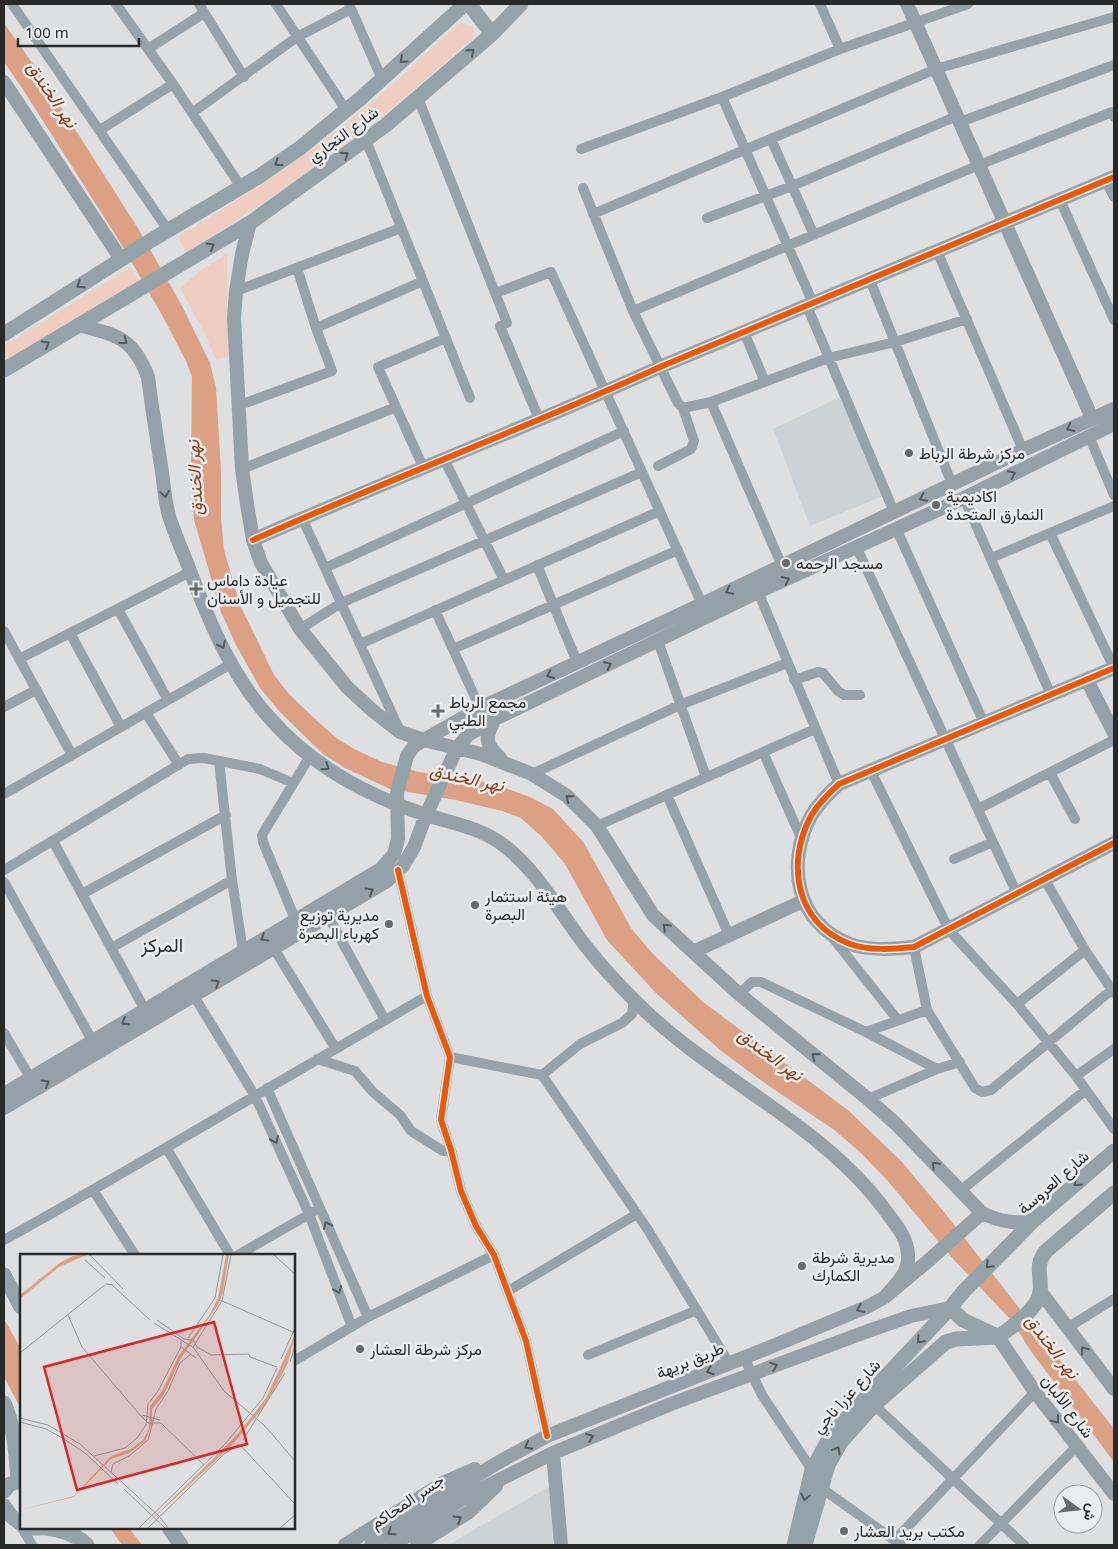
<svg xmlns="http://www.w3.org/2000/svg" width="1118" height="1549" font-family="'Noto Sans',Vazirmatn,sans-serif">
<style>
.built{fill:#ccd3d7}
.green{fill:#efcec1}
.water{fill:#dca085}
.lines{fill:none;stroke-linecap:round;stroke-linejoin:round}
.street{stroke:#97a3aa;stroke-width:10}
.secondary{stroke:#95a1a9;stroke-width:14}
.primary{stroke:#94a2a9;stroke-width:15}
.cycleway-casing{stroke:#eaedef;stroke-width:9}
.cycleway{stroke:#e8590c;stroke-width:6}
.oneway{stroke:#535a5d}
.oneway2{stroke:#545a5d}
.poi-dot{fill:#67696a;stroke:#eaedef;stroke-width:2}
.labels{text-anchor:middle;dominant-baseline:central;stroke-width:5;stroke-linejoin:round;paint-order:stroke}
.street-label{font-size:16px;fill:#282a2a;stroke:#eaedef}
.poi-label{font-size:16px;fill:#282a2a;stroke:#eaedef;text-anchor:start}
.water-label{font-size:18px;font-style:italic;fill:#8b3b11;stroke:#eaedef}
.quarter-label{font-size:19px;fill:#282a2a;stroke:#eaedef}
.inset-road{fill:none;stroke:#959797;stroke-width:1}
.view{fill:#d62828;fill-opacity:0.15;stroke:#d62828;stroke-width:2.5}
.inset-edge{fill:none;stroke:#282a2a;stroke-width:2.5}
</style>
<rect width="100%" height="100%" fill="#dddfe0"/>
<!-- built -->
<path class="built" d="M842 396 883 496 810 526 773 429Z
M550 1486 553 1545H449L465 1535Z"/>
<!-- green -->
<path class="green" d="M459 23H465L474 27V37C429 77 384 116 336 152 288 188 237 220 186 252L178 237C224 208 271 180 315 147 366 110 413 66 459 23Z
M227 254V325L231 356 216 359 203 330 180 288 200 271Z
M130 267 138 281 4 365V346Z"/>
<!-- water -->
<path class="water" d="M4 23 40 74 139 230 181 304 210 363 216 388 221 471V518L224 550 240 605 274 675 290 695 314 718 335 737 354 749 382 762 419 772 491 783 530 797 553 809 584 843 631 928 652 953 703 1002 849 1111 902 1162 944 1212 1114 1429V1462L1030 1350 1012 1321 955 1261 886 1179 861 1153 833 1129 766 1084 720 1050 656 993 607 940 565 864 542 837 521 818 502 811 456 800 390 789 345 768 323 754 280 712 260 688 236 645 221 612 194 520 191 480 192 377 186 361 162 315 120 242 22 88 4 62Z
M4 1319 21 1349V1409L4 1377Z
M110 1528H129L142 1545H122Z"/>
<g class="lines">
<!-- street -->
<path class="street" d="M12 4 168 230
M116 4 173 84 241 187
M199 4 244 77
M276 4 346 110
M349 4 382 79
M820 4 840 49
M148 49 204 13
M722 97 813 303
M418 98 507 323
M192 113 297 37 351 9
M960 122 1114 65
M100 130 173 84
M771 139 814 235
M366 140 470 398
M581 149 722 97 840 49 968 4
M1106 181 1114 197
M583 188 633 311 678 403 683 408 694 441 691 449 658 466
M1060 200 1114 320
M593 214 936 69 1114 17
M707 218 792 186 957 116
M937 251 1023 450
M870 280 952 484
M236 291 401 228
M496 293 551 272 702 604
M807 306 894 512
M633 311 979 165 1112 112 1114 117
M500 326 539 419
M316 328 423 281
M744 332 765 382
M711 402 782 566
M240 405 332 371 316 328 297 268
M683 408 711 402 828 358 895 342 967 319
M1089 436 1114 495
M444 459 504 580
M423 467 378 367 446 338
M242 469 396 407
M964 498 1051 695
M302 518 400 731
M896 528 984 723
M1050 533 1114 668
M856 546 1017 894
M991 558 1114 506
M537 565 577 662
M325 568 624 431
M756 587 839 784
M118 609 168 700
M435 610 480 708
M300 629 341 603 642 472
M4 631 72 755
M70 633 121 727
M658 641 706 777
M360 644 660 511
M453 649 678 550
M19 659 190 572
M794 680 818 672 823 673 838 691 844 695H860
M4 707 36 690
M146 713 179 765
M763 752 802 840
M219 761 232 880 243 951
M871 771 949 930 1017 1004 1076 1076 1114 1129
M1050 773 1075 819
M532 774 680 705 787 663
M4 794 231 664
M667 795 729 935
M978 809 1114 740
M597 826 815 729
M53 841 145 1010
M954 859 993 842
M4 870 188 759 204 758 260 769 293 783
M398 870 427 996 450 1057 441 1120 451 1150 461 1191 476 1226 494 1255 526 1341 547 1436
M1045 880 1085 950 1114 993
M4 882 93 1042
M82 894 226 815
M328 916 385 1020
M295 919 263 842 262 835 310 756
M832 937 898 1020
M273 947 336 1049
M914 947 927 1010 975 1088 982 1092 991 1090 1114 988
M111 948 232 880
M739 994 752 982H761L866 1032 937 1069
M194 996 255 1096 309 1214 352 1327
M1017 1004 1085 950
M866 1032 927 1010
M4 1033 31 1079
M450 1057 542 1075 648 1230 729 1363
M317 1059 355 1071 373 1092 400 1115 411 1131 443 1151 451 1150
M542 1075 580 1044 622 1023 632 1014 634 1000
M1076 1076 1114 1049
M267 1088 368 1317
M868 1099 937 1069 960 1062
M167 1149 230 1255
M93 1190 135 1255
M960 1191 1086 1090
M4 1240C146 1161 286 1077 427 996
M238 1255 315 1211
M508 1291 637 1214
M1067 1328 1114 1299
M588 1355 697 1310
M744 1357 762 1395 812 1470
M294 1361 368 1317 494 1255
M874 1405 1024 1545
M820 1487 901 1545
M22 1528 32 1545
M895 1540 1035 1392
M980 1545 1076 1447"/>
<!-- secondary -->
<path class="secondary" d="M907 4 1092 418
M4 82 121 259
M250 223 242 254 236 291 234 318 242 469 247 504 253 540 261 563 300 629 347 687 373 711 400 732 424 740 481 754 532 774 567 796 597 826 653 915 739 994 868 1099 896 1124 982 1213
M78 325C116 335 133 337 148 377 152 408 157 440 162 472 164 486 165 502 169 516 174 532 181 548 187 563 207 616 229 672 267 715 309 764 367 796 427 815 451 823 477 827 499 842 537 868 560 914 588 949 603 968 619 985 635 1001 713 1080 823 1123 888 1214 897 1226 907 1238 908 1254 910 1272 896 1284 885 1297
M253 540C388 480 526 428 660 367L1114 177
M1114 668 839 784C829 793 818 804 811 816 786 863 795 923 850 944 870 951 893 949 914 947L1114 843
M1087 680 1114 733
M495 719C484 739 485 744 501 759
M693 952 803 901
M4 1094 381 869 394 854 398 839 397 793 407 756 414 746 424 740 480 708 702 604 1023 450 1114 409
M4 1108 387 881 403 866 414 847 426 815 457 748 468 735 495 719 758 592 964 498 1114 424
M1040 1291 1114 1389
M998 1337 1035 1392 1114 1494
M553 1453 561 1545
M345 1545 443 1483 475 1469
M371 1545 461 1485 499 1462 547 1436 768 1348 869 1306 885 1297 928 1261 982 1213C999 1221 1015 1225 1034 1220
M393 1545 467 1496 553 1453 671 1404 871 1330 911 1316 950 1308
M417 1545 469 1512 496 1486"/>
<!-- primary -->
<path class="primary" d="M469 4 492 34
M4 334 150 241 258 177 300 148 361 98 465 4
M4 370 250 223 386 125 492 34 521 4
M4 1275 21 1307
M950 1308 963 1320 997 1336
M998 1337C1012 1327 1038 1309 1040 1292 1042 1275 1034 1266 1046 1251L1114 1193
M4 1403C15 1428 16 1455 18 1481
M4 1491 10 1484 21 1481
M4 1506 11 1516 21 1524
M31 1528H43
M47 1528C62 1530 76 1534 87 1545
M169 1528 181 1545
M794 1545 812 1470 831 1435 950 1308 964 1291 1034 1220 1114 1151
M805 1545 828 1465 841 1442 874 1405 946 1342 956 1339 998 1337"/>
<!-- cycleway casing -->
<g class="cycleway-casing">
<path id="cycleway" d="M253 540C388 480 526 428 660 367L1114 177
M1114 668 839 784C829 793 818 804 811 816 786 863 795 923 850 944 870 951 893 949 914 947L1114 843
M398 870 427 996 450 1057 441 1120 451 1150 461 1191 476 1226 494 1255 526 1341 547 1436"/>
</g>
<!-- cycleway -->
<use href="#cycleway" class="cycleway"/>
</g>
<!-- one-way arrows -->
<defs><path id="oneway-chevron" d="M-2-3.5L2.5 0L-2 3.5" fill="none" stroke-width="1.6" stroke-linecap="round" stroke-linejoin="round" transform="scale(1.25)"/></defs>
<g class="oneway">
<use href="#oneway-chevron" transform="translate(471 52) rotate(-41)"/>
<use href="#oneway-chevron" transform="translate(403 60) rotate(138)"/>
<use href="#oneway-chevron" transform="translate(345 155) rotate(-35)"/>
<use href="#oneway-chevron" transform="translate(278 163) rotate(145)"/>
<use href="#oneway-chevron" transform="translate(211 246) rotate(-31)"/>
<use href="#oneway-chevron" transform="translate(80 285) rotate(147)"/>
<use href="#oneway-chevron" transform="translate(46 344) rotate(-31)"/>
<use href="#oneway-chevron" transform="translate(1077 1183) rotate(139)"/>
<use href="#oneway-chevron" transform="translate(989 1265) rotate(135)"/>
<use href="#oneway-chevron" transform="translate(920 1340) rotate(133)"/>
<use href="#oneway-chevron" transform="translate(837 1450) rotate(-59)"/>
<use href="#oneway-chevron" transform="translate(805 1497) rotate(102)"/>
</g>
<g class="oneway2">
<use href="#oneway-chevron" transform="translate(124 341) rotate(37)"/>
<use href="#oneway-chevron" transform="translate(1070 428) rotate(155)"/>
<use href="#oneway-chevron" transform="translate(1012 474) rotate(-26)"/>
<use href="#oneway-chevron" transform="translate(165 494) rotate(82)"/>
<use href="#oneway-chevron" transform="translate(923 498) rotate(154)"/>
<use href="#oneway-chevron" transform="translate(786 580) rotate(-25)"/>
<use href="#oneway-chevron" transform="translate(729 591) rotate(154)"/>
<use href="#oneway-chevron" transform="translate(222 645) rotate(64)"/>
<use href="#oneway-chevron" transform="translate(608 665) rotate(-26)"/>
<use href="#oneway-chevron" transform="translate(550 675) rotate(155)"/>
<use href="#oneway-chevron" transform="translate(326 767) rotate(34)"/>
<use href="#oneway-chevron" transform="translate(569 798) rotate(-141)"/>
<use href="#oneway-chevron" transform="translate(370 891) rotate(-30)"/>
<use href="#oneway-chevron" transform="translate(666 927) rotate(-136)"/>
<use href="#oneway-chevron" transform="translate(264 938) rotate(149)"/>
<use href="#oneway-chevron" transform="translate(216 983) rotate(-32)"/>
<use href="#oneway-chevron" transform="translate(125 1022) rotate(149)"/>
<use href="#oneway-chevron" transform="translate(815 1056) rotate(-141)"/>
<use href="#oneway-chevron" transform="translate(46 1083) rotate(-31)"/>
<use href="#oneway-chevron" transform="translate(275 1140) rotate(66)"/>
<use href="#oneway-chevron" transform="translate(935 1165) rotate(-134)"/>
<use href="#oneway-chevron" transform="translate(327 1225) rotate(-114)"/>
<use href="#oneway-chevron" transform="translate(338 1290) rotate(69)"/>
<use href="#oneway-chevron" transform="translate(860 1309) rotate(157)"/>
<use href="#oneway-chevron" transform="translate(1084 1350) rotate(-128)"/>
<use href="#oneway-chevron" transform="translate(774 1366) rotate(-21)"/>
<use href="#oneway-chevron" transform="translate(710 1371) rotate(159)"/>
<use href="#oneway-chevron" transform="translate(1056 1420) rotate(53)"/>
<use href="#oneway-chevron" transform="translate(590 1437) rotate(-22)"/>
<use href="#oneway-chevron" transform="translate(528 1446) rotate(152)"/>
<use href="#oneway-chevron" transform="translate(458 1519) rotate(-32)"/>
<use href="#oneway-chevron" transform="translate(391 1532) rotate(146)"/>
</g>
<!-- markers -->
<g class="poi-dot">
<circle cx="909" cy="453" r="5"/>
<circle cx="936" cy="505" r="5"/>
<circle cx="786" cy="563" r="5"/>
<path d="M193.5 581.5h5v5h5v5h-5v5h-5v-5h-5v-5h5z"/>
<path d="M435.5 703.5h5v5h5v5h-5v5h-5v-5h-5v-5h5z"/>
<circle cx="475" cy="905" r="5"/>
<circle cx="389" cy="924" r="5"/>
<circle cx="802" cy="1266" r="5"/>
<circle cx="360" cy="1349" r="5"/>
<circle cx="844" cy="1531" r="5"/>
</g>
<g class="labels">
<!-- street labels -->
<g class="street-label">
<text transform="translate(343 134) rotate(-36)">شارع التجاري</text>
<text transform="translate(1053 1182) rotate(-41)">شارع العروسة</text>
<text transform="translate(690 1360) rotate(-22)">طريق بريهة</text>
<text transform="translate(846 1396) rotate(-48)">شارع عزرا ناجي</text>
<text transform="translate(1068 1406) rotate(53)">شارع الألبان</text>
<text transform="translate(407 1501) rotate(-34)">جسر المحاكم</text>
</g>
<!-- poi labels -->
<g class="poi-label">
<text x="919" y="453">مركز شرطة الرباط</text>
<text x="946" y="496">اكاديمية<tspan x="946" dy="18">النمارق المتحدة</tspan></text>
<text x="796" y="563">مسجد الرحمه</text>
<text x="207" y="580">عيادة داماس<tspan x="207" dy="18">للتجميل و الأسنان</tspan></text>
<text x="449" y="702">مجمع الرباط<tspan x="449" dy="18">الطبي</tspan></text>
<text x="485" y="896">هيئة استثمار<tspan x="485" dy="18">البصرة</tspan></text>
<text x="379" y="915" text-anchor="end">مديرية توزيع<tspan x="379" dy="18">كهرباء البصرة</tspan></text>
<text x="812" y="1257">مديرية شرطة<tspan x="812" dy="18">الكمارك</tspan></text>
<text x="370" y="1349">مركز شرطة العشار</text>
<text x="854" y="1531">مكتب بريد العشار</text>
</g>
<!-- water labels -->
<g class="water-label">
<text transform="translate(53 94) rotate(56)">نهر الخندق</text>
<text transform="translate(194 478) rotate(-93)">نهر الخندق</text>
<text transform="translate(467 777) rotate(12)">نهر الخندق</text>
<text transform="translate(771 1054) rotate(36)">نهر الخندق</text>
<text transform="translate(1053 1346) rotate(52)">نهر الخندق</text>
</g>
<!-- quarter labels -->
<g class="quarter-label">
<text x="162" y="945">المركز</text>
</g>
</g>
<!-- overview -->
<g transform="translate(20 1254)">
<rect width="275" height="275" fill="#dddfe0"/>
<path d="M66 1 39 13 0 45V41L41 8 53 2ZM206 1H209L203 38 198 51 161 104 143 142 132 155V170L125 187 109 199 91 205 54 243 0 256 54 242 91 202 111 195 123 186 129 175 130 152 143 136 158 103 190 60 198 44ZM275 81 268 109 247 149 211 192 123 274 218 180 246 144Z" fill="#dca085"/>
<path class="inset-road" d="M70 1 103 35M211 1 202 47 173 93 204 137 245 172 275 207M254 1 275 20M65 6 85 24M91 30 130 66M200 46 275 79M48 61 62 93 121 162 128 169H141L184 211M137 66 164 85 173 86 177 93 191 101 229 100M134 69 174 94M168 84 195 44 203 1M161 87V93L176 104M0 99 86 30 93 31M229 100 230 103 257 113M261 105 275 74M270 108 275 92M122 161 140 166M0 164 28 171 60 190 140 263 148 274M0 168 26 175 44 185 65 199 98 230M223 186 265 119M221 192 275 250M74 202 105 194 117 184 126 171 128 150 138 137 161 93M91 218 93 210 109 202 128 186 136 155 148 137 160 109 171 100M104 235 145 274M119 274 205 190 243 144 257 114M128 274 203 201 219 190M260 274 275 261"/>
<path class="view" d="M194 68 227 190 57 236 24 113Z"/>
<rect width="275" height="275" class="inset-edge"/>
</g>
<!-- border -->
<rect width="1118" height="1549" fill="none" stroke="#282a2a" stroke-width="10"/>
<!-- north arrow -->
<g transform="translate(1078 1509) rotate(105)"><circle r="24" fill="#eaedef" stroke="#9c9fa0"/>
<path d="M0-4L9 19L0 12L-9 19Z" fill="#67696a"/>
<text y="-8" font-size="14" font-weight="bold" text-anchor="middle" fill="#282a2a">ش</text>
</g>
<!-- scale -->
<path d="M18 38v8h121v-8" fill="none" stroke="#282a2a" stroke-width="2.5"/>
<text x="25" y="38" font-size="15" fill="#282a2a" stroke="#eaedef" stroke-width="4" paint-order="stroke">100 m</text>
</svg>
